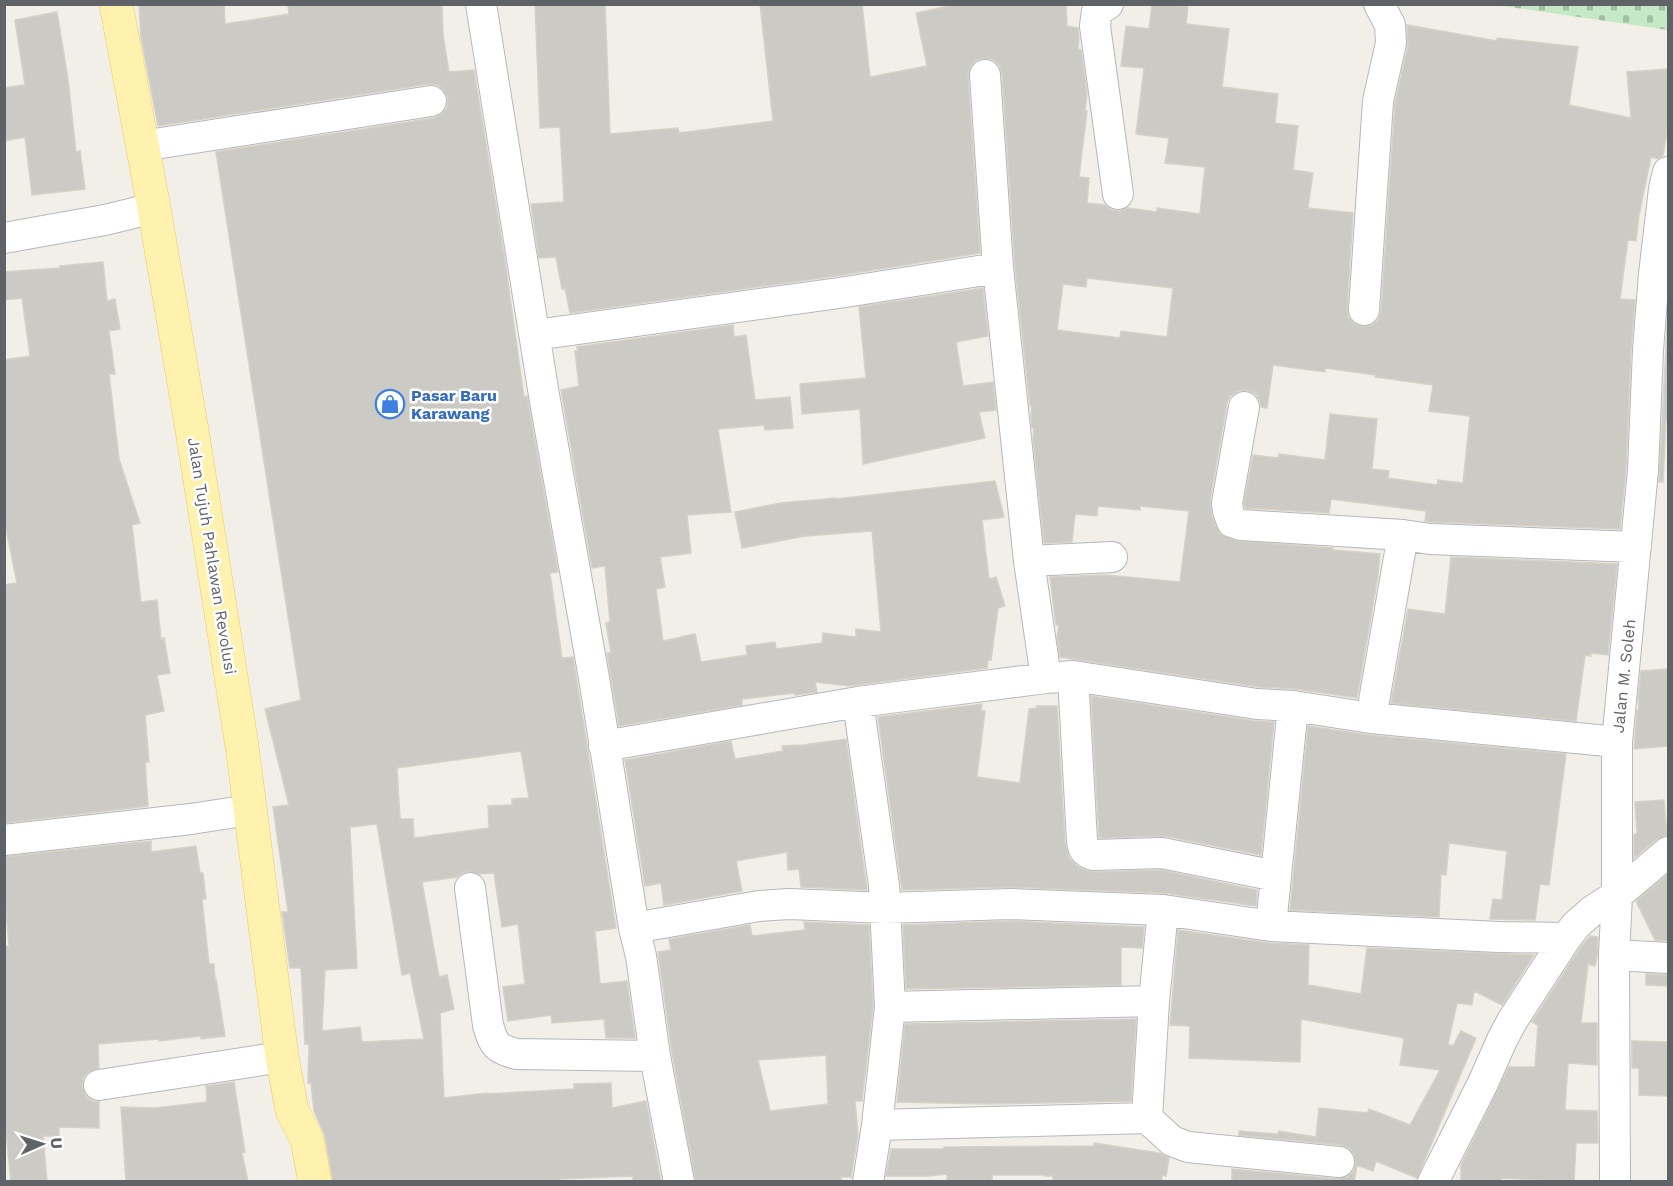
<svg xmlns="http://www.w3.org/2000/svg" width="1673" height="1186" font-family="'Work Sans',sans-serif">
<style>
.cemetery{fill:url(#cemetery-stones)}
.building{fill:#cccac5;stroke:#d6d1c6;stroke-width:1.5;fill-rule:evenodd}
.lines{fill:none;stroke-linecap:round;stroke-linejoin:round}
.minor-casing{stroke:#b5b8bc;stroke-width:32}
.major-casing{stroke:#f2c960;stroke-width:34}
.minor{stroke:#fff;stroke-width:30}
.major{stroke:#fff2af;stroke-width:33}
.labels{text-anchor:middle;dominant-baseline:central;stroke-width:5;stroke-linejoin:round;paint-order:stroke}
.shop-label{font-size:16px;font-weight:bold;fill:#366cbe;stroke:#fff;text-anchor:start}
.street-label{font-size:16px;fill:#5f6368;stroke:#fff}
</style>
<defs>
<pattern id="cemetery-stones" width="16" height="16" patternUnits="userSpaceOnUse" patternTransform="scale(1.5)"><rect width="16" height="16" fill="#c5e8c5"/><path d="M2 7V4a2 2 0 0 1 4 0v3zM10 15v-3a2 2 0 0 1 4 0v3z" fill="#a3c0a4"/></pattern>
</defs>
<rect width="100%" height="100%" fill="#f1efe8"/>
<!-- cemetery -->
<path class="cemetery" d="M1496 5H1668V30Z"/>
<!-- building -->
<path class="building" d="M139 4H224L225 24 289 14 288 4H442L443 34 449 72 474 70 505 261 524 397 527 396 558 572 550 573 562 658 573 657 616 928 595 931 600 984 627 981 635 1038H606L604 1019 552 1023 551 1015 508 1021 503 987 525 984 518 924 502 927 494 873 479 874 468 871 460 874 457 877 422 882 439 977 447 975 454 1009 440 1013 444 1098 487 1093V1094L574 1089V1084L611 1083 612 1108 646 1101 661 1182H633V1176L560 1179V1182H333L325 1136 314 1111 311 1083H308L309 1044H305L301 968H290L282 912H288L273 807 289 805 265 709 301 700 216 152 434 118 441 115 447 108 448 98 444 90 438 85 428 84 158 126 141 38ZM521 751 529 798 512 799V805L488 806 489 828 414 838 413 819H400L397 768ZM377 824 402 975 410 973 424 1039 362 1042 360 1027 322 1031 325 970 357 968 350 827Z
M535 4H605L610 134 678 128 679 133 773 121 760 4H862L870 77 927 66 916 13 958 4H1066L1067 26 1078 28 1079 38 1078 49 1081 50 1087 93 1085 110 1087 111 1079 177 1089 178 1087 203 1105 205 1112 210 1120 211 1128 208 1157 212V208L1200 214 1205 167 1165 163 1169 138 1136 134 1144 68 1121 66 1126 26 1149 29 1152 4 1188 6 1186 24 1229 29 1222 87 1278 94 1275 123 1298 126 1293 170 1313 173 1308 208 1353 213 1347 309 1348 317 1354 324 1363 327 1372 325 1378 320 1381 311 1395 103 1408 46 1407 25 1497 41V38L1578 47 1569 105 1631 118 1627 72 1668 69V127L1663 155 1658 159 1651 157 1639 215 1636 241 1628 240 1620 299 1635 300 1631 349 1626 469 1620 529 1432 522 1425 521 1426 511 1331 499 1329 513 1245 508 1244 503 1253 455 1278 458 1279 454 1325 460 1330 414 1377 419 1372 469 1389 471 1388 478 1437 485 1438 480 1463 483 1470 416 1429 411 1433 385 1375 377 1376 375 1325 368V372L1273 365 1267 408 1261 407 1260 401 1256 394 1246 390 1238 391 1230 396 1227 403 1210 500 1212 517 1220 534 1236 541 1333 548V550L1380 554 1378 576 1357 698 1296 689 1259 687 1060 657 1057 637 1059 625H1056L1050 577 1106 575 1180 582 1189 511 1140 506V510L1098 506 1097 516 1075 514 1072 542 1044 543 1033 437 1034 428H1032L1031 417 1032 405 1030 406 1015 267 1002 74 999 65 992 59 983 58 976 60 970 67 968 76 980 253 836 276 570 313 565 288 562 289 556 257 539 258 531 204 564 202 560 127 540 128ZM1087 278 1173 288 1167 337 1121 331 1120 338 1057 330 1063 284 1086 287Z
M57 12 68 79 76 152 80 151 85 189 32 195 25 137 4 141V88L25 85 15 20Z
M103 262 107 301 115 299 120 329 109 331 115 374H109L119 459 140 523 132 525 141 602 157 600 161 639 164 638 170 673 157 675 164 711 145 715 149 762H145L148 806 4 823V585L17 583 4 518V360L30 356 22 298 4 300V272L60 268V266Z
M983 288 988 336 956 342 963 386 993 382 996 410 979 412 985 438 863 464 860 409 802 414 800 384 866 378 859 307Z
M1668 310V421H1666L1663 482H1659Z
M733 325 734 337 746 335 755 400 790 397 793 428 765 430 764 425 718 429 731 512 687 515 691 553 660 557 665 587 656 589 663 641 695 634 701 662 747 655 746 646 775 642 776 649 822 643 823 633 856 637V629L881 632 872 531 805 536 742 548 735 512 781 503 836 498V499L995 481 1004 517 982 520 989 579 996 577 1005 606 998 608 991 660 988 659 987 668 850 686 815 682 817 692 795 695 794 693 742 699V705L619 726 607 653H611L606 623 610 622 605 566 592 568 561 390 579 386 575 351H578L577 347Z
M1451 557 1617 564 1608 655 1591 653V656L1585 655 1576 721 1391 703 1408 609 1445 614Z
M1668 669V746L1634 749 1637 710 1639 709 1638 699 1641 671Z
M1091 696 1255 721 1274 722 1261 855 1165 836 1099 838Z
M982 704 981 711H985L977 777 1020 783 1029 709 1037 708V706H1057L1065 843 1069 858 1077 866 1087 871 1094 872 1161 870 1257 890 1256 906 1164 893 1011 887 902 890 878 717Z
M1308 726 1369 735 1566 754 1549 885 1540 884 1535 920 1490 919 1493 899 1502 900 1507 851 1449 843 1446 875 1441 874 1439 917 1290 910Z
M846 739 867 890 801 887 799 869 788 870 787 852 736 861 742 891 664 905 661 883 645 886 625 760 731 741 735 759 783 751 782 746 803 745Z
M1664 800 1667 835 1657 839 1634 858V835L1637 833 1635 802Z
M151 841V852L196 846 200 873H203L206 899H202L209 964H214L215 980 216 979 225 1036 201 1039V1036L159 1041V1039L98 1044 99 1068 88 1072 83 1078 82 1087 86 1096 92 1101 99 1102V1128L59 1127V1136H43L47 1182H11L6 1132 4 1133V946H9L4 889V857Z
M1668 874V941L1655 940 1636 901Z
M1010 921 1144 927 1142 948 1121 947V985L906 989 903 925Z
M804 922 869 925 873 1006 862 1101H855L858 1135 851 1177H841V1182H696L672 1053 658 952 671 950 669 939 750 925 752 936 805 930ZM826 1055 828 1104 770 1111 758 1060Z
M1178 930 1269 943 1309 945 1308 985 1361 994 1367 948 1534 955 1502 1005 1474 991 1472 1005 1457 1003 1448 1044 1453 1046 1461 1031 1476 1038 1417 1178 1376 1161 1373 1171 1357 1165 1354 1182H1232V1169L1337 1179 1347 1177 1353 1172 1356 1163 1354 1154 1349 1148 1341 1145 1239 1135V1131L1278 1134 1279 1131 1316 1137 1319 1108 1368 1113 1369 1109 1410 1125 1440 1070 1400 1065 1404 1038 1301 1019 1300 1062 1189 1058 1190 1026 1170 1025Z
M1590 936 1598 937 1597 957 1595 966 1588 964 1581 1023H1597V1065L1568 1063 1565 1108 1566 1110 1597 1111 1598 1143H1576L1574 1182 1501 1178V1182H1461V1165L1509 1067H1535L1538 1025 1532 1022 1580 948Z
M1646 974 1668 975V986L1646 985Z
M1136 1019 1131 1101 990 1104 897 1102 905 1024Z
M1632 1041 1668 1042V1096L1639 1095V1068H1632Z
M234 1082 245 1152 242 1153 248 1182H126L121 1107 155 1108 207 1102 206 1086Z
M1094 1143 1159 1153 1169 1158 1166 1176 1162 1175V1182H1053V1176H1045V1175H992V1182H947V1174L928 1176H886L891 1149H944V1147L1094 1146Z"/>
<g class="lines">
<!-- minor casing -->
<g class="minor-casing">
<path id="minor" d="M481 4 544 395 594 678 634 928 641 956 655 1056 679 1182
M1108 4 1097 11 1095 26 1118 194
M985 75 998 268 1029 561 1046 678
M142 146 431 101
M4 238 105 220 154 208
M1364 310 1378 101 1391 43 1390 25 1379 4
M535 335 839 293 998 268
M1244 407 1227 503 1228 511 1232 522 1241 525 1403 535 1371 718
M1403 535 1430 539 1636 547
M1029 561 1112 557
M1073 676 1082 841C1083 850 1085 852 1093 855L1162 853 1276 876
M858 702 884 885 890 1007 877 1125 868 1182
M604 746 858 702 1046 678 1073 676 1257 704 1293 706 1371 718 1617 742
M4 840 191 819 249 810
M470 888 488 1025C494 1046 496 1048 516 1054L655 1056
M1271 926 1293 706
M634 928 759 906 789 904 886 908 1010 904 1163 910 1271 926 1499 937 1566 938
M1614 955 1668 958
M890 1007 1154 1001
M99 1085 282 1057
M1147 1118 1154 1001 1163 910
M877 1125 1147 1118 1172 1141 1188 1147 1339 1162
M1433 1182 1483 1083 1502 1040 1512 1021 1566 938 1576 925 1592 911 1617 895 1668 852
M1615 1182 1614 955 1617 895V742L1643 470 1648 350 1654 274 1664 189 1668 172"/>
</g>
<!-- major casing -->
<g class="major-casing">
<path id="major" d="M116 4 154 208 192 430 242 746 282 1057 292 1110 307 1140 315 1182"/>
</g>
<!-- minor -->
<use href="#minor" class="minor"/>
<!-- major -->
<use href="#major" class="major"/>
</g>
<!-- icons -->
<defs>
<g id="shop-ring" transform="scale(1.5)"><circle r="9.5" fill="#fff" stroke="#3f7fe0" stroke-width="1.5"/><path d="M-5-2.5h2.3a2.7 3.5 0 0 1 5.4 0H5L5.5 6h-11ZM-1.5-2.5h3a1.5 2.3 0 0 0-3 0Z" fill="#3f7fe0"/></g>
</defs>
<g fill-rule="evenodd">
<use href="#shop-ring" x="390" y="404"/>
</g>
<g class="labels">
<!-- shop labels -->
<g class="shop-label">
<text x="411" y="395">Pasar Baru<tspan x="411" dy="18">Karawang</tspan></text>
</g>
<!-- street labels -->
<g class="street-label">
<text transform="translate(212 556) rotate(81)">Jalan Tujuh Pahlawan Revolusi</text>
<text transform="translate(1624 676) rotate(-84)">Jalan M. Soleh</text>
</g>
</g>
<!-- border -->
<rect width="1673" height="1186" fill="none" stroke="#5f6368" stroke-width="12"/>
<!-- north arrow -->
<g transform="translate(42 1144) rotate(87)" stroke="#ffffff" stroke-width="4.5" paint-order="stroke">
<path d="M0-4.5L10 22L0 15L-10 22Z" fill="#5f6368"/>
<text y="-9" font-size="16" font-weight="bold" text-anchor="middle" fill="#5f6368">U</text>
</g>
</svg>
